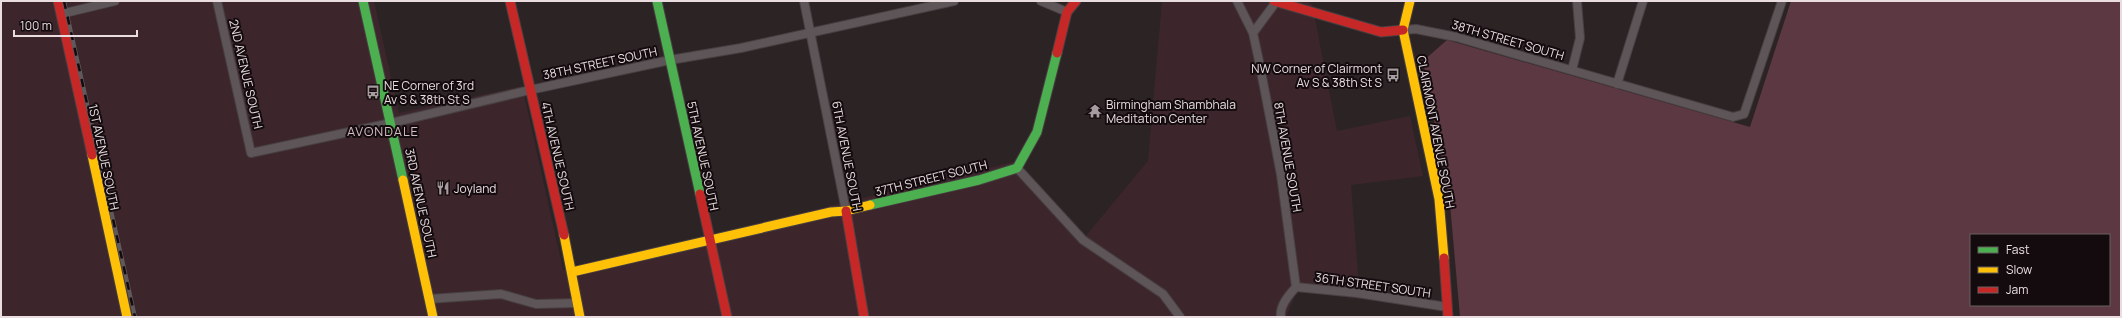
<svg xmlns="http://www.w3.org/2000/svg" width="2122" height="318" font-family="Manrope,sans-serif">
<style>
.built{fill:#3c262c}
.green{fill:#5c3842;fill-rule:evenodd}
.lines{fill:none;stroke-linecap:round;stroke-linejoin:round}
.street-casing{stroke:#473f41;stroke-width:10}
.fast-casing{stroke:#473f41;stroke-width:11}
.slow-casing{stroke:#473f41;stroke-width:11}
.jam-casing{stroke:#473f41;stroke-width:11}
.street{stroke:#5d5557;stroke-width:8}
.fast{stroke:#4caf50;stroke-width:9}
.slow{stroke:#ffc107;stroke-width:9}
.jam{stroke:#c62828;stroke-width:9}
.rail-casing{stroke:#60595b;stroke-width:4}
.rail{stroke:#130b0d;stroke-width:2.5;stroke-dasharray:8;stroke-linecap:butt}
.labels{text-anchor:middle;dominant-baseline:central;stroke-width:4;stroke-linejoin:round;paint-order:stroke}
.street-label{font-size:12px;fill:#e9dde0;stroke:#130b0d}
.poi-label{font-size:12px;fill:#e9dde0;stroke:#130b0d;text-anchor:start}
.neighbourhood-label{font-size:13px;letter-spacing:1px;fill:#d3bcc2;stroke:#130b0d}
</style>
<rect width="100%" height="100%" fill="#2c2325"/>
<!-- built -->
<path class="built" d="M1 1H374L399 113 522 86 563 270 1013 162 1085 237 1148 161 1162 1H1304L1312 4 1337 131 1410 116 1423 176 1351 185 1360 299 1297 291 1286 317H1185L1184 315 1176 317H1Z"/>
<!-- green -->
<path class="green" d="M1791 1H2121V317H1460L1450 204 1423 61 1447 40 1750 127ZM1971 235H2109V305H1971Z"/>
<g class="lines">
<!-- street casing -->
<g class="street-casing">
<path id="street" d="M217 1 251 153 391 123 530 90 670 60 741 48 954 1
M804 1 846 211
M1041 1 1067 12
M1237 1 1253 33 1259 61 1281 175 1296 287C1289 295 1279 306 1281 317
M61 14 115 1
M1403 30 1416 29 1456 37 1733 117 1744 114 1782 1
M1253 33 1276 2
M1572 70 1580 38 1577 1
M1617 84 1643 1
M1017 168 1083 240 1163 294 1180 317
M1296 287 1357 293 1447 307
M429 299 501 294 536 304 577 303"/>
</g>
<!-- fast casing -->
<g class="fast-casing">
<path id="fast" d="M363 1 403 180
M657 1 700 194
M870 205 979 180 1017 168 1037 132 1057 53"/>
</g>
<!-- slow casing -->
<g class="slow-casing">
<path id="slow" d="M1410 1 1403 30 1439 199 1444 258
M92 155 127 317
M403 180 433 317
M564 235 580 317
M572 272 831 212 846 211 870 205"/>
</g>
<!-- jam casing -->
<g class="jam-casing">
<path id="jam" d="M58 1 92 155
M510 1 564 235
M1274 1 1381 32 1403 30
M1057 53 1067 12 1076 1
M700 194 727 317
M846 211 864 317
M1444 258 1448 317"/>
</g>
<!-- street -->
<use href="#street" class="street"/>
<!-- fast -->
<use href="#fast" class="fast"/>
<!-- slow -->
<use href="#slow" class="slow"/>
<!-- jam -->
<use href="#jam" class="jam"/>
<!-- rail casing -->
<g class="rail-casing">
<path id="rail" d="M64 1 135 317"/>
</g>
<!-- rail -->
<use href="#rail" class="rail"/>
</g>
<!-- icons -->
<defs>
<g id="bus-bare" transform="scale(1.08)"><path d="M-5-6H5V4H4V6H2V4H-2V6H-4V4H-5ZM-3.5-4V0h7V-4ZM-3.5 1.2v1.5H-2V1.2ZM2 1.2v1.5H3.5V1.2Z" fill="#a79c9f" stroke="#130b0d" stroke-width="2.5" paint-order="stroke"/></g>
<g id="temple-bare" transform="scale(1.08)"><path d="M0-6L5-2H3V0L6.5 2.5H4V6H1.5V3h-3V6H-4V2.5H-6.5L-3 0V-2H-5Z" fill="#a79c9f" stroke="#130b0d" stroke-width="2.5" paint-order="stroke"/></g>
<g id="restaurant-bare" transform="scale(1.08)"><path d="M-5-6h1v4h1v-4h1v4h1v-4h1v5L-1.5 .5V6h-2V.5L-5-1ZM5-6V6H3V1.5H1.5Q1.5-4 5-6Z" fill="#a79c9f" stroke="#130b0d" stroke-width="2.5" paint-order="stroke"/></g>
</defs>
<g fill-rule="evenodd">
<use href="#bus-bare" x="1393" y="75"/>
<use href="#bus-bare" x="373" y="92"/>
<use href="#temple-bare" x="1095" y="111"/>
<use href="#restaurant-bare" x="443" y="188"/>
</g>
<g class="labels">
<!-- street labels -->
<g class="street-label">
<text transform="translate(1508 40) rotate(16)">38TH STREET SOUTH</text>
<text transform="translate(600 63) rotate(-12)">38TH STREET SOUTH</text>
<text transform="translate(246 74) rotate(77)">2ND AVENUE SOUTH</text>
<text transform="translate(1436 132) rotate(79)">CLAIRMONT AVENUE SOUTH</text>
<text transform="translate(558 156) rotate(77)">4TH AVENUE SOUTH</text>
<text transform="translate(703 156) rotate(78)">5TH AVENUE SOUTH</text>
<text transform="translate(847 156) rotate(79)">6TH AVENUE SOUTH</text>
<text transform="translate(104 157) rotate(78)">1ST AVENUE SOUTH</text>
<text transform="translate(1288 157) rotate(80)">8TH AVENUE SOUTH</text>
<text transform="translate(931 178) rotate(-14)">37TH STREET SOUTH</text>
<text transform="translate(421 203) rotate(78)">3RD AVENUE SOUTH</text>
<text transform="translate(1373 285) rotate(8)">36TH STREET SOUTH</text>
</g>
<!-- poi labels -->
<g class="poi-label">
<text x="1382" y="68" text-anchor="end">NW Corner of Clairmont<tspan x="1382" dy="14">Av S &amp; 38th St S</tspan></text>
<text x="384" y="85">NE Corner of 3rd<tspan x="384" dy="14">Av S &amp; 38th St S</tspan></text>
<text x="1106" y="104">Birmingham Shambhala<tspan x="1106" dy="14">Meditation Center</tspan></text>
<text x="454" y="188">Joyland</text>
</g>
<!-- neighbourhood labels -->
<g class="neighbourhood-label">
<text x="383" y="131">AVONDALE</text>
</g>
</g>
<!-- border -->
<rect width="2122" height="318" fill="none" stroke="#e9dde0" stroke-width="4"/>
<!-- legend -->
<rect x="1970" y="234" width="140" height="72" fill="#130b0d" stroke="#695f61"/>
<rect x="1978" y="247" width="20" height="6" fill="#4caf50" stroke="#695f61"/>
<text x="2006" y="254" font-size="12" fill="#e9dde0">Fast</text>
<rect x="1978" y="267" width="20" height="6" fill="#ffc107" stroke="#695f61"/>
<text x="2006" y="274" font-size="12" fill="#e9dde0">Slow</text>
<rect x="1978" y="287" width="20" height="6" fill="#c62828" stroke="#695f61"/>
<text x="2006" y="294" font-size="12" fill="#e9dde0">Jam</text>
<!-- scale -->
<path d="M14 30v6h123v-6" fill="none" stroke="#e9dde0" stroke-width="2"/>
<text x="20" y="30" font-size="12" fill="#e9dde0" stroke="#130b0d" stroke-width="3" paint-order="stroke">100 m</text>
</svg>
